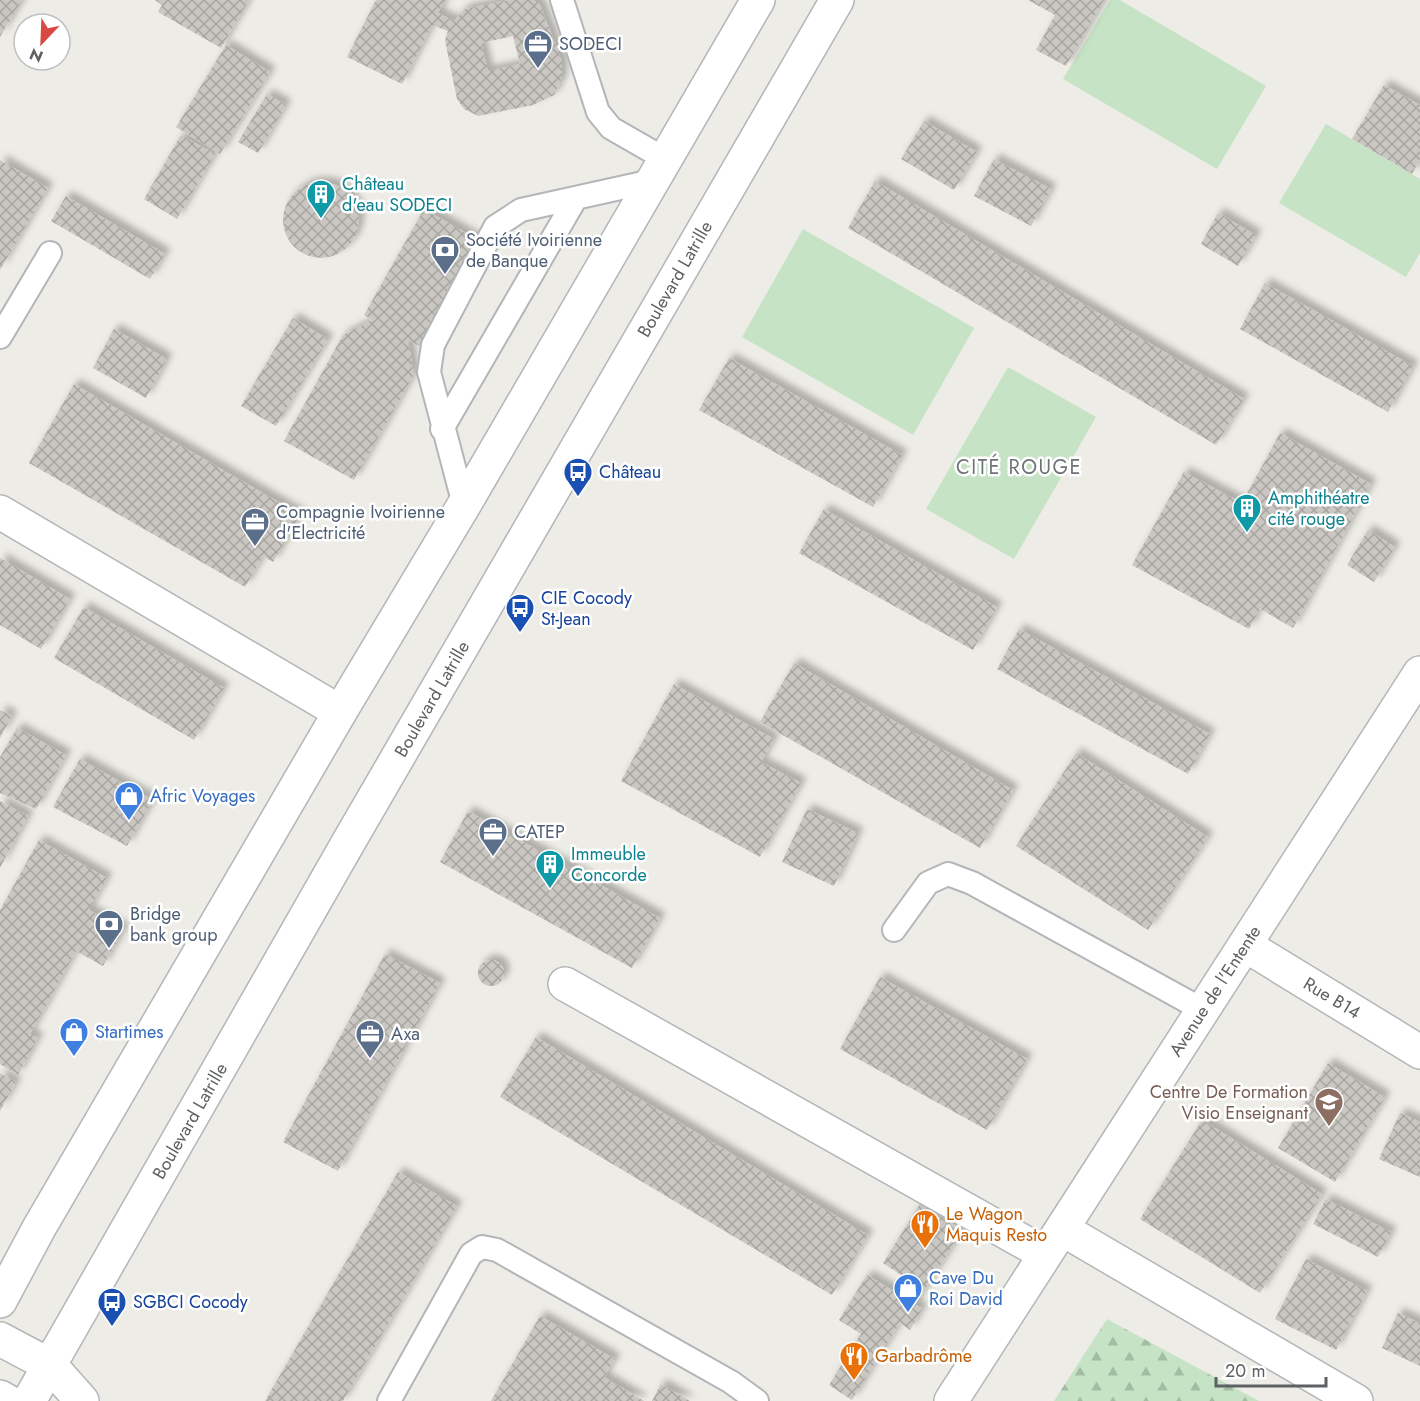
<svg xmlns="http://www.w3.org/2000/svg" width="1420" height="1401" font-family="Jost,sans-serif">
<style>
.forest{fill:url(#forest-firs)}
.park{fill:#c6e3c5}
.building{fill:url(#building-cross-hatch);fill-rule:evenodd;filter:url(#shadow)}
.lines{fill:none;stroke-linecap:round;stroke-linejoin:round}
.service-casing{stroke:#b3b6b9;stroke-width:26}
.minor-casing{stroke:#b3b6b9;stroke-width:36}
.tertiary-casing{stroke:#b3b6b9;stroke-width:36}
.secondary-casing{stroke:#b2b5b9;stroke-width:36}
.service{stroke:#fff;stroke-width:22}
.minor{stroke:#fff;stroke-width:33}
.tertiary{stroke:#fff;stroke-width:33}
.secondary{stroke:#fff;stroke-width:33}
.labels{text-anchor:middle;dominant-baseline:central;stroke-width:5;stroke-linejoin:round;paint-order:stroke}
.service-label{font-size:18px;fill:#4e5e75;stroke:#fff;text-anchor:start}
.culture-label{font-size:18px;fill:#0d838f;stroke:#fff;text-anchor:start}
.street-label{font-size:18px;fill:#5d6164;stroke:#fff}
.transit-label{font-size:18px;fill:#164399;stroke:#fff;text-anchor:start}
.shop-label{font-size:18px;fill:#366cbe;stroke:#fff;text-anchor:start}
.education-label{font-size:18px;fill:#785e54;stroke:#fff;text-anchor:end}
.food-label{font-size:18px;fill:#c56008;stroke:#fff;text-anchor:start}
.neighbourhood-label{font-size:20px;letter-spacing:1.5px;fill:#6e7376;stroke:#fff}
</style>
<defs>
<pattern id="forest-firs" width="22" height="20" patternUnits="userSpaceOnUse" patternTransform="scale(1.5)"><rect width="22" height="20" fill="#c6e3c5"/><path d="M5 1l3.5 6h-7zM16 11l3.5 6h-7z" fill="#a4bba4"/></pattern>
<pattern id="building-cross-hatch" width="8" height="8" patternUnits="userSpaceOnUse" patternTransform="scale(1.5)"><rect width="8" height="8" fill="#cac7c2"/><path d="M0 0l8 8M0 8l8-8" fill="none" stroke="#a7a5a1"/></pattern>
<filter id="shadow"><feDropShadow dx="5.5" dy="-5.5" stdDeviation="3" flood-color="#0004"/></filter>
</defs>
<rect width="100%" height="100%" fill="#eeece6"/>
<!-- forest -->
<path class="forest" d="M1107 1319 1259 1401H1054Z"/>
<!-- park -->
<path class="park" d="M1110 0H1120L1266 86 1217 169 1063 79Z
M1326 124 1420 179V253L1406 277 1279 203Z
M803 229 974 328 913 435 742 337Z
M1008 367 1096 417 1014 559 926 509Z"/>
<!-- building -->
<path class="building" d="M0 0H22L0 37Z
M155 0H249L221 48 158 12 162 5Z
M376 0H445L438 13 454 21 465 9 509 0H533L540 5 562 62V79L554 95 533 105 478 116 464 109 457 99 445 40 448 31 432 25 402 84 347 57ZM513 36 520 64 488 71 481 43Z
M1028 0H1104L1066 66 1036 50 1055 15Z
M226 45 270 72 220 154 176 127Z
M1384 85 1420 105V159L1412 174 1352 139Z
M267 94 286 105 258 153 238 142Z
M924 121 977 152 954 190 901 159Z
M181 135 215 154 177 219 144 199Z
M994 159 1051 189 1031 226 974 196Z
M0 160 48 188 0 270Z
M875 181 1244 399 1216 445 848 228Z
M283 220a38 38 0 1 1 76 0a38 38 0 1 1-76 0Z
M66 196 165 254 150 279 51 221Z
M424 209 480 241 421 347 408 340 414 374 354 480 284 441 343 335 372 320 364 315Z
M1218 213 1256 235 1238 266 1201 244Z
M1265 283 1413 366 1388 412 1240 329Z
M293 318 328 339 276 426 241 406Z
M114 329 167 359 146 398 93 368Z
M729 358 902 455 873 507 699 410Z
M74 384 301 515 273 562 263 556 245 587 29 463Z
M1280 433 1371 484 1293 628 1260 609 1249 629 1132 565 1184 472 1242 503Z
M824 509 997 607 973 650 799 553Z
M1368 530 1395 547 1374 582 1347 565Z
M0 558 70 599 41 649 0 625Z
M84 607 224 688 194 740 54 658Z
M1019 629 1210 734 1188 774 997 669Z
M794 663 1013 790 980 848 760 722Z
M674 684 774 739 761 762 801 783 760 857 621 781Z
M0 710 12 716 0 738Z
M17 728 66 755 36 809 0 793V757Z
M1076 753 1208 837 1148 930 1016 846Z
M80 759 153 800 127 846 53 807Z
M0 801 28 816 0 868Z
M807 809 858 833 834 886 782 862Z
M468 811 660 918 632 968 440 862Z
M39 840 107 878 89 910 124 929 103 966 76 951 30 1034 38 1038 18 1075 0 1064V910Z
M385 954 440 983 338 1171 283 1142Z
M478 973a13 13 0 1 1 26 0a13 13 0 1 1-26 0Z
M880 977 1027 1059 987 1130 840 1049Z
M536 1037 868 1235 832 1295 500 1097Z
M1328 1063 1385 1097 1335 1182 1278 1148Z
M0 1073 16 1082 0 1111Z
M1400 1113 1420 1122V1177L1379 1159Z
M1202 1120 1322 1194 1260 1293 1140 1219Z
M398 1172 457 1206 343 1401H265Z
M1326 1199 1391 1232 1378 1257 1313 1224Z
M920 1204 963 1230 915 1304 922 1309 910 1330 900 1323 852 1400 829 1385 861 1334 839 1320 867 1275 895 1292 904 1277 883 1263Z
M1306 1259 1367 1291 1336 1350 1275 1319Z
M1398 1313 1420 1323V1366L1382 1348Z
M540 1316 615 1359 604 1377 644 1401H491Z
M661 1384 690 1401H652Z"/>
<g class="lines">
<!-- service casing -->
<g class="service-casing">
<path id="service" d="M562 0 598 112 611 128 665 159
M0 337 50 253
M442 429 576 198
M464 505 429 372 433 345 495 227 521 210 652 181
M894 930 928 883 948 874 972 883 1203 1010
M389 1401 471 1254 482 1247 497 1250 731 1382 757 1401"/>
</g>
<!-- minor casing -->
<g class="minor-casing">
<path id="minor" d="M0 512 340 712
M1245 945 1420 1052
M565 984 1045 1254
M1062 1229 1356 1401
M0 1339 51 1366 82 1401
M0 1397 7 1401"/>
</g>
<!-- tertiary casing -->
<g class="tertiary-casing">
<path id="tertiary" d="M951 1401 1420 673"/>
</g>
<!-- secondary casing -->
<g class="secondary-casing">
<path id="secondary" d="M0 1301 39 1228 340 712 464 505 758 0
M29 1401 348 843 837 0"/>
</g>
<!-- service -->
<use href="#service" class="service"/>
<!-- minor -->
<use href="#minor" class="minor"/>
<!-- tertiary -->
<use href="#tertiary" class="tertiary"/>
<!-- secondary -->
<use href="#secondary" class="secondary"/>
</g>
<!-- icons -->
<defs>
<g id="office-pin" transform="scale(1.5)"><path d="M0 17L-7.5 6A9.5 9.5 0 1 1 7.5 6Z" fill="#5c6f8a" stroke="#fff"/><path d="M-6-3h4V-5.5h4V-3h4V5H-6ZM-1-4.5V-3h2v-1.5ZM-6 0V1H6V0Z" fill="#fff"/></g>
<g id="building-pin" transform="scale(1.5)"><path d="M0 17L-7.5 6A9.5 9.5 0 1 1 7.5 6Z" fill="#0f9aa8" stroke="#fff"/><path d="M-4-6H4V6H1V3H-1V6H-4ZM-2.5-4.3h1.7v1.8h-1.7ZM.8-4.3h1.7v1.8H.8ZM-2.5-1h1.7V.8h-1.7ZM.8-1h1.7V.8H.8Z" fill="#fff"/></g>
<g id="bank-pin" transform="scale(1.5)"><path d="M0 17L-7.5 6A9.5 9.5 0 1 1 7.5 6Z" fill="#5c6f8a" stroke="#fff"/><path d="M-6-4H6V4H-6ZM0-2.3a2.3 2.3 0 1 0 0 4.6a2.3 2.3 0 1 0 0-4.6Z" fill="#fff"/></g>
<g id="bus-pin" transform="scale(1.5)"><path d="M0 17L-7.5 6A9.5 9.5 0 1 1 7.5 6Z" fill="#1a4fb4" stroke="#fff"/><path d="M-5-6H5V4H4V6H2V4H-2V6H-4V4H-5ZM-3.5-4V0h7V-4ZM-3.5 1.2v1.5H-2V1.2ZM2 1.2v1.5H3.5V1.2Z" fill="#fff"/></g>
<g id="shop-pin" transform="scale(1.5)"><path d="M0 17L-7.5 6A9.5 9.5 0 1 1 7.5 6Z" fill="#3f7fe0" stroke="#fff"/><path d="M-5-2.5h2.3a2.7 3.5 0 0 1 5.4 0H5L5.5 6h-11ZM-1.5-2.5h3a1.5 2.3 0 0 0-3 0Z" fill="#fff"/></g>
<g id="university-pin" transform="scale(1.5)"><path d="M0 17L-7.5 6A9.5 9.5 0 1 1 7.5 6Z" fill="#8d6e63" stroke="#fff"/><path d="M0-5L7-2L0 1L-7-2ZM-4 1L0 2.5L4 1V4Q0 6-4 4Z" fill="#fff"/></g>
<g id="restaurant-pin" transform="scale(1.5)"><path d="M0 17L-7.5 6A9.5 9.5 0 1 1 7.5 6Z" fill="#e8710a" stroke="#fff"/><path d="M-5-6h1v4h1v-4h1v4h1v-4h1v5L-1.5 .5V6h-2V.5L-5-1ZM5-6V6H3V1.5H1.5Q1.5-4 5-6Z" fill="#fff"/></g>
</defs>
<g fill-rule="evenodd">
<use href="#office-pin" x="538" y="44"/>
<use href="#building-pin" x="321" y="194"/>
<use href="#bank-pin" x="445" y="250"/>
<use href="#bus-pin" x="578" y="472"/>
<use href="#building-pin" x="1247" y="508"/>
<use href="#office-pin" x="255" y="522"/>
<use href="#bus-pin" x="520" y="608"/>
<use href="#shop-pin" x="129" y="796"/>
<use href="#office-pin" x="493" y="832"/>
<use href="#building-pin" x="550" y="864"/>
<use href="#bank-pin" x="109" y="924"/>
<use href="#shop-pin" x="74" y="1032"/>
<use href="#office-pin" x="370" y="1034"/>
<use href="#university-pin" x="1329" y="1102"/>
<use href="#restaurant-pin" x="925" y="1224"/>
<use href="#shop-pin" x="908" y="1288"/>
<use href="#bus-pin" x="112" y="1302"/>
<use href="#restaurant-pin" x="854" y="1356"/>
</g>
<g class="labels">
<!-- service labels -->
<g class="service-label">
<text x="559" y="44">SODECI</text>
<text x="466" y="240">Société Ivoirienne<tspan x="466" dy="21">de Banque</tspan></text>
<text x="276" y="512">Compagnie Ivoirienne<tspan x="276" dy="21">d'Electricité</tspan></text>
<text x="514" y="832">CATEP</text>
<text x="130" y="914">Bridge<tspan x="130" dy="21">bank group</tspan></text>
<text x="391" y="1034">Axa</text>
</g>
<!-- culture labels -->
<g class="culture-label">
<text x="342" y="184">Château<tspan x="342" dy="21">d'eau SODECI</tspan></text>
<text x="1268" y="498">Amphithéatre<tspan x="1268" dy="21">cité rouge</tspan></text>
<text x="571" y="854">Immeuble<tspan x="571" dy="21">Concorde</tspan></text>
</g>
<!-- street labels -->
<g class="street-label">
<text transform="translate(675 279) rotate(-60)">Boulevard Latrille</text>
<text transform="translate(432 699) rotate(-60)">Boulevard Latrille</text>
<text transform="translate(1215 991) rotate(-57)">Avenue de l'Entente</text>
<text transform="translate(1332 998) rotate(31)">Rue B14</text>
<text transform="translate(190 1121) rotate(-60)">Boulevard Latrille</text>
</g>
<!-- transit labels -->
<g class="transit-label">
<text x="599" y="472">Château</text>
<text x="541" y="598">CIE Cocody<tspan x="541" dy="21">St-Jean</tspan></text>
<text x="133" y="1302">SGBCI Cocody</text>
</g>
<!-- shop labels -->
<g class="shop-label">
<text x="150" y="796">Afric Voyages</text>
<text x="95" y="1032">Startimes</text>
<text x="929" y="1278">Cave Du<tspan x="929" dy="21">Roi David</tspan></text>
</g>
<!-- education labels -->
<g class="education-label">
<text x="1308" y="1092">Centre De Formation<tspan x="1308" dy="21">Visio Enseignant</tspan></text>
</g>
<!-- food labels -->
<g class="food-label">
<text x="946" y="1214">Le Wagon<tspan x="946" dy="21">Maquis Resto</tspan></text>
<text x="875" y="1356">Garbadrôme</text>
</g>
<!-- neighbourhood labels -->
<g class="neighbourhood-label">
<text x="1019" y="467">CITÉ ROUGE</text>
</g>
</g>
<!-- north arrow -->
<g transform="translate(42 42) rotate(203)"><circle r="28" fill="#ffffff" stroke="#bec0c1" stroke-width="1.5"/>
<path d="M0-4.5L10 22L0 15L-10 22Z" fill="#d84942"/>
<text y="-9" font-size="16" font-weight="bold" text-anchor="middle" fill="#5d6164">N</text>
</g>
<!-- scale -->
<path d="M1216 1377v9h110v-9" fill="none" stroke="#5d6164" stroke-width="3"/>
<text x="1225" y="1377" font-size="18" fill="#5d6164" stroke="#ffffff" stroke-width="4.5" paint-order="stroke">20 m</text>
</svg>
